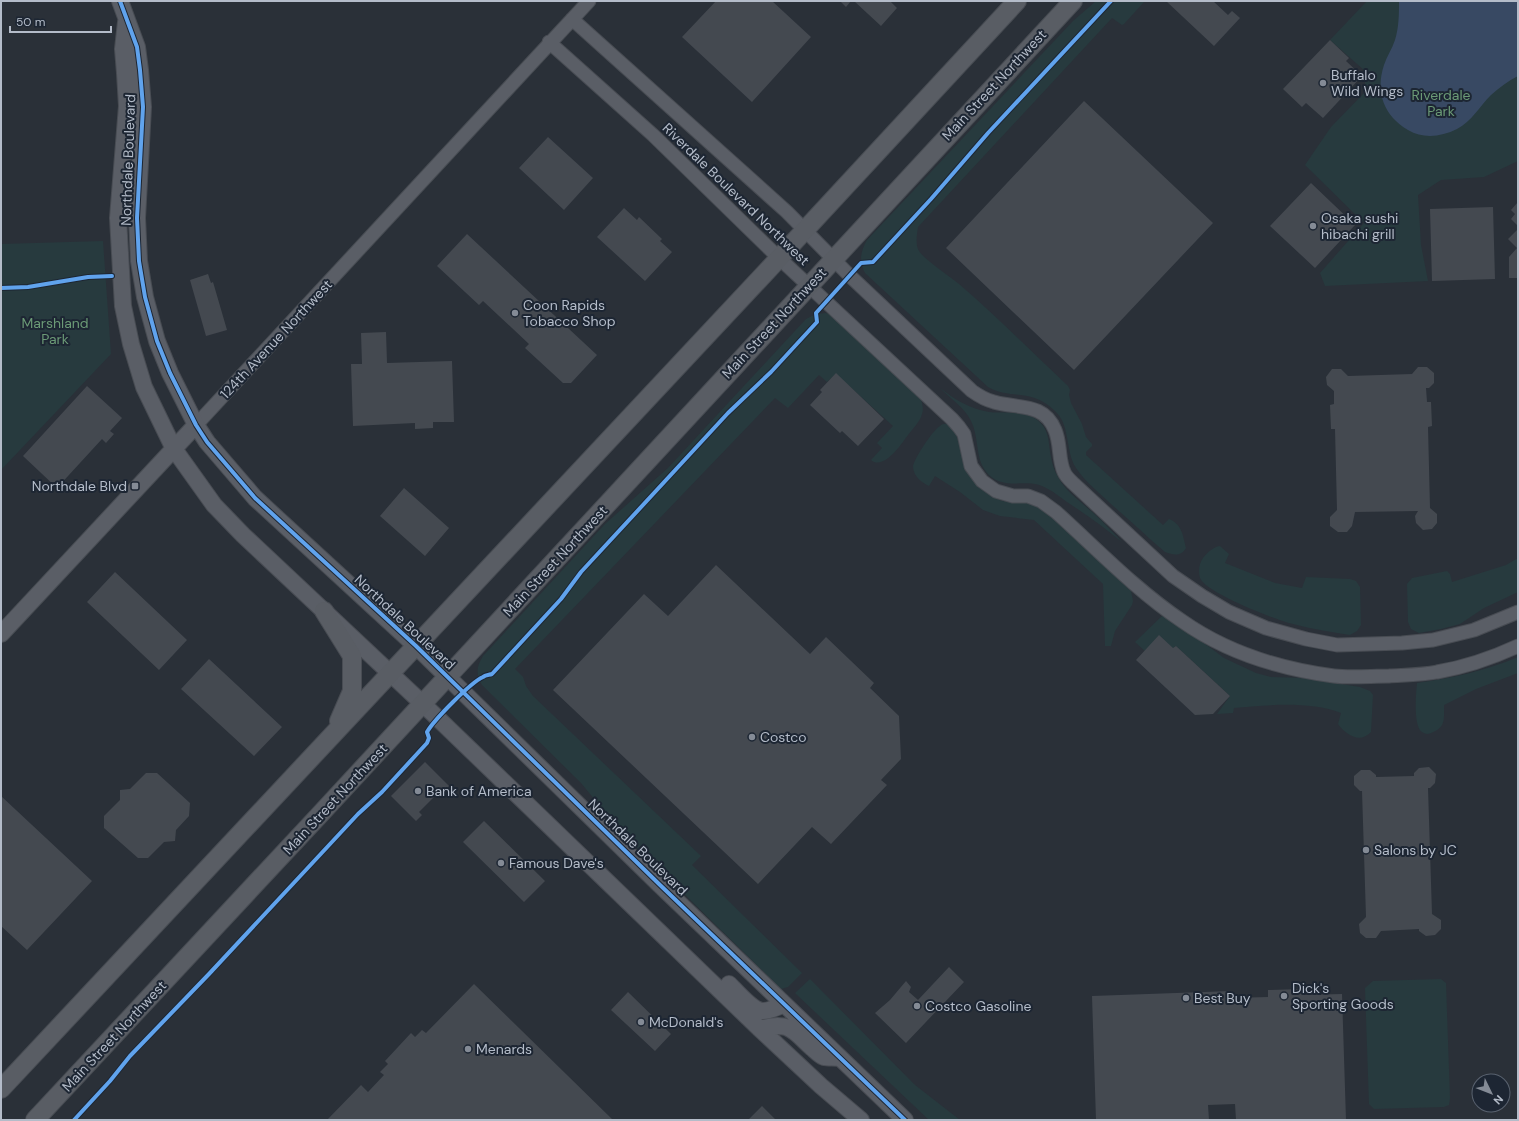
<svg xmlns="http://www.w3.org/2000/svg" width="1519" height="1121" font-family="'DM Sans',sans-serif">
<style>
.green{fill:#273a3e}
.water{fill:#384963}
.building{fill:#444950}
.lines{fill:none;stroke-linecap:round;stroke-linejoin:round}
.minor-casing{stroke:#484c53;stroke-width:15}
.tertiary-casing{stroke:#484c53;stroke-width:18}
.secondary-casing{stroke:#484c53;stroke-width:20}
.minor{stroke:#5a5e66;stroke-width:13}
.tertiary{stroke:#5a5e66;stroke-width:16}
.secondary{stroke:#595d64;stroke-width:18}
.cycleway-casing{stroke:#1d2633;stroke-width:6}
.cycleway{stroke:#60a3ed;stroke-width:4}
.poi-dot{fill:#848b96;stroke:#1d2633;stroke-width:1.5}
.labels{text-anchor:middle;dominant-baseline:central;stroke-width:4;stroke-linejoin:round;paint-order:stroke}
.poi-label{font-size:14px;fill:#b4bcc9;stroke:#1d2633;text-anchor:start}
.street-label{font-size:14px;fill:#b4bcc9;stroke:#1d2633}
.park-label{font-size:14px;fill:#6b9a76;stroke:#1d2633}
</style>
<rect width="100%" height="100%" fill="#2a3038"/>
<!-- green -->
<path class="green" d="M1096 1H1144V2L1124 24 1122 25 1112 18 918 227C917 234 915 245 919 251 926 261 948 275 959 284 996 316 1032 352 1068 386L1070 390 1069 395 1071 403 1082 424 1086 437 1092 444V446L1086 452V455L1163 525 1169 519C1182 524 1183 536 1186 548 1181 557 1173 555 1165 552 1147 537 1130 520 1112 505 1100 493 1085 482 1076 468 1065 451 1071 426 1055 411 1032 388 1011 400 988 387L865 273C859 262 860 252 867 240L1073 21Z
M1367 1H1518V161L1484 177 1441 180 1418 195 1421 245 1428 281 1325 286 1320 273 1364 223 1305 165 1331 127 1365 92V71L1330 40Z
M103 241 111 354 1 470V244Z
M826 313 831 315 921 399C922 404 924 409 922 414 920 422 913 428 908 435 902 443 884 471 871 460L882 448 877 443 893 426 836 374 827 382 819 375 788 408 775 398 515 669 523 677 526 686 533 696 701 856 692 865 802 973 788 987 781 989 623 834 581 783 482 685C476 675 476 667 483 656L605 524 668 468 806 319 816 314Z
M940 388C954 399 970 409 989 412 1004 414 1022 409 1036 419 1050 429 1048 442 1051 457 1052 464 1054 470 1058 477 1067 494 1087 506 1101 520 1108 527 1115 535 1122 542 1105 528 1088 516 1070 504 1061 498 1052 490 1042 486 1024 479 1005 490 989 475 974 460 980 439 971 421 965 408 950 398 940 388Z
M946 424 949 425 956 433 966 471 978 487 993 497 1002 501 1030 503 1038 506 1054 518 1131 591 1133 601 1132 605 1115 631 1111 646H1105L1103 584 1034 520 1000 516 983 510 960 492 935 476 929 486C921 482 914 477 913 467 913 460 933 430 940 426 942 424 943 424 946 424Z
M1220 546 1229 554 1225 563 1275 583 1302 588 1306 577 1350 579 1356 581 1360 587 1361 625 1357 631 1350 635C1331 632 1312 629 1293 624 1276 620 1206 593 1200 578 1198 571 1199 564 1203 558 1208 552 1213 547 1220 546Z
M1518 558V592L1484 608 1460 624 1441 629 1419 633 1411 629 1408 622 1407 584 1412 578 1447 571 1450 574 1452 582 1506 565Z
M1162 616 1169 619 1192 634 1224 658 1256 673 1271 677 1304 678 1360 687 1370 691 1373 695 1371 732C1360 744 1346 735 1338 724L1341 713C1310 701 1267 705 1234 708L1233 713 1217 714 1230 696 1176 646 1173 648 1145 651 1135 642Z
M1518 657V673L1476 689 1444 705C1444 721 1446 728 1428 734 1426 734 1424 733 1422 732 1413 726 1416 693 1417 683 1452 678 1485 671 1518 657Z
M810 979 915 1085 960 1120H929L795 993Z
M1441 979 1446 983 1450 1098 1449 1105 1444 1107 1374 1109 1369 1104 1365 988 1373 981Z"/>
<!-- water -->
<path class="water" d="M1399 1H1518V76C1508 81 1499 88 1491 95 1479 107 1472 121 1457 129 1441 137 1423 139 1408 130 1384 116 1375 92 1384 65 1387 56 1392 49 1395 40 1399 27 1399 14 1399 1Z"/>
<!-- building -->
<path class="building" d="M716 1H772L811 37 752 102 682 37Z
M840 1H851L846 7Z
M854 1H890L897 8 881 26Z
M1166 1H1213L1228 15 1232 11 1240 18 1214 46Z
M1330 40 1349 58 1346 61 1362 76 1323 118 1306 103 1302 107 1283 89Z
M1084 101 1213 223 1074 370 946 248Z
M548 137 593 178 564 210 519 168Z
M1311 183 1355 225 1315 268 1270 226Z
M1518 202V226L1511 219 1515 214 1511 210Z
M1493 207 1495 279 1432 281 1430 209Z
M624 208 637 220 639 217 662 239 660 241 672 252 645 281 597 237Z
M1518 229V278H1509V257L1517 248 1508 239Z
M467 234 597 355 571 383H563L525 348 529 344 483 301 479 305 437 266Z
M208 274 211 283 213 282 227 330 206 336 190 280Z
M386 332 387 363 452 361 454 422H433V428L415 429V423L353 426 351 364H362L361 333Z
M1418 367H1427L1434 373V383L1429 388H1426L1427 402H1431L1432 426 1428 427 1430 508 1437 514V523L1432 529 1423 530 1416 523 1415 516 1418 511 1355 512 1352 526 1347 532H1338L1330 526V517L1337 510 1335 429H1331L1330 405 1334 404V391L1327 385 1326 377 1332 369H1341L1348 376 1412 374Z
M836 373 884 419 858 446 842 431 840 433 810 405 822 392 820 390Z
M87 386 122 418 110 431 114 434 106 443 102 439 57 488 23 456Z
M404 488 449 528 425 556 380 516Z
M716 565 810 654 826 637 874 683 870 688 899 716 901 759 881 780 887 785 831 844 812 827 758 884 553 690 644 594 668 616Z
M115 572 187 640 159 670 87 602Z
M1159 635 1173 648 1176 646 1230 696 1213 714 1195 715 1136 660Z
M209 659 282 727 254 756 181 689Z
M425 762 449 786 443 792 441 790 419 812 422 815 416 821 391 796Z
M1429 767 1436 774 1435 783 1430 788H1428L1432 914 1441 920V929L1435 935 1426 936 1419 931V929L1381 931 1376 938H1366L1360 933 1359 924 1366 917 1362 791H1360L1354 785V776L1361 770H1370L1376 775V777L1414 776V773L1419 768Z
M146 773H157L190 803 189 816 176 830 175 841 164 842 148 858H138L104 828V816L120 800V790L130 789Z
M1 796 92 881 27 950 1 926Z
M484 821 545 881 524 902 463 842Z
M949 967 964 982 906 1043 875 1013 890 1000 906 981 911 987 909 992 918 1000Z
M474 984 613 1120H327L361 1085 368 1092 384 1075 380 1072 388 1064 385 1061 411 1033 415 1037 422 1030 426 1033Z
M1303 989V995L1342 994 1346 1120H1236L1235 1104 1208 1105 1209 1120H1096L1092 996 1232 991V998L1268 997V990Z
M628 992 671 1034 655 1051 611 1010Z
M762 1106 776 1120H748Z"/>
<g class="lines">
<!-- minor casing -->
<g class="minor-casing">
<path id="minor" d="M572 19 787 212 850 276 972 391C979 396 986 400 994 402 1017 409 1044 402 1055 430 1061 444 1058 459 1064 472 1066 477 1071 481 1074 484L1173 576 1202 596 1229 612 1266 628 1306 639 1337 645 1402 643 1433 640 1474 630 1518 612
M549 42 653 135 779 258 952 419 959 427 964 434 971 466 982 481 996 491 1013 496H1028L1041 501 1056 512C1097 549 1136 590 1182 621 1226 652 1281 669 1334 676 1352 678 1371 676 1389 676 1405 675 1422 675 1437 672 1466 667 1492 658 1518 646
M196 425 589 1"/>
</g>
<!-- tertiary casing -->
<g class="tertiary-casing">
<path id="tertiary" d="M120 1 137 47 140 70 143 107 137 218 139 261 145 297 157 341 170 373 196 425 207 442 255 498 416 646 659 884 905 1120
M126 22 123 49 125 73 127 106 118 218 123 306 131 344 144 387 174 449 214 505 243 535 423 704 760 1029 821 1086 861 1120
M1 634 196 425
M729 984C736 991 753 1011 763 1011 770 1011 778 1007 784 1004
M760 1029C788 1021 792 1029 811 1047 815 1050 819 1055 824 1057 828 1058 835 1057 839 1058"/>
</g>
<!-- secondary casing -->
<g class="secondary-casing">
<path id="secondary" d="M324 611 352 656V691L339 721
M1 1089 767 271 1017 1
M35 1120C383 749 726 374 1073 1"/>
</g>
<!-- minor -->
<use href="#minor" class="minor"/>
<!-- tertiary -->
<use href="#tertiary" class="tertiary"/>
<!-- secondary -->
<use href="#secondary" class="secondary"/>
<!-- cycleway casing -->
<g class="cycleway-casing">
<path id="cycleway" d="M120 1 137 47 140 70 143 107 137 218 139 261 145 297 157 341 170 373 196 425 207 442 255 498 416 646 659 884 905 1120
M1 288 28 287 88 277 112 276
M74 1120 110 1081 130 1056 209 974 358 814 382 792 427 743 429 738 427 732C434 720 470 683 483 677 485 675 489 675 492 674L561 599 581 572 728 413 771 372 817 322 816 313 861 263 873 262 931 199 988 133 1111 1"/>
</g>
<!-- cycleway -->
<use href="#cycleway" class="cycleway"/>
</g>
<!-- markers -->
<g class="poi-dot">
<circle cx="1323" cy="83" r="4"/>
<circle cx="1313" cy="226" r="4"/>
<circle cx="515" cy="313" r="4"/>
<rect x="131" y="482" width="8" height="8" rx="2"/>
<circle cx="752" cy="737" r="4"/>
<circle cx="418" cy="791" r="4"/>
<circle cx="1366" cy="850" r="4"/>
<circle cx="501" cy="863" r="4"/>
<circle cx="1284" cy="996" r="4"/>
<circle cx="1186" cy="998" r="4"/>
<circle cx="917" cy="1006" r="4"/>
<circle cx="641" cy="1022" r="4"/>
<circle cx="468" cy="1049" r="4"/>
</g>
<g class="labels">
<!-- poi labels -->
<g class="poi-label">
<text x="1331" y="75">Buffalo<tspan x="1331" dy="16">Wild Wings</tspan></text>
<text x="1321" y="218">Osaka sushi<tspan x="1321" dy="16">hibachi grill</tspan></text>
<text x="523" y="305">Coon Rapids<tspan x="523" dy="16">Tobacco Shop</tspan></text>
<text x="127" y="486" text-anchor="end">Northdale Blvd</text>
<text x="760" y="737">Costco</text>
<text x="426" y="791">Bank of America</text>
<text x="1374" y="850">Salons by JC</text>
<text x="509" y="863">Famous Dave's</text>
<text x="1292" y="988">Dick's<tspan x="1292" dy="16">Sporting Goods</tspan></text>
<text x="1194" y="998">Best Buy</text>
<text x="925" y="1006">Costco Gasoline</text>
<text x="649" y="1022">McDonald's</text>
<text x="476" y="1049">Menards</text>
</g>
<!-- street labels -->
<g class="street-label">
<text transform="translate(994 85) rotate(-47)">Main Street Northwest</text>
<text transform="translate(128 160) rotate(-88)">Northdale Boulevard</text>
<text transform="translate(736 194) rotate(44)">Riverdale Boulevard Northwest</text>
<text transform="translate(774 323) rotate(-47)">Main Street Northwest</text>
<text transform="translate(276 339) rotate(-47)">124th Avenue Northwest</text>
<text transform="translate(555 561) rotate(-47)">Main Street Northwest</text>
<text transform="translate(405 622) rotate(43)">Northdale Boulevard</text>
<text transform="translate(335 799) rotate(-47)">Main Street Northwest</text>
<text transform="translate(638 847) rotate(44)">Northdale Boulevard</text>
<text transform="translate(114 1036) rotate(-47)">Main Street Northwest</text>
</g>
<!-- park labels -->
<g class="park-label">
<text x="1441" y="95">Riverdale<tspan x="1441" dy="16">Park</tspan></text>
<text x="55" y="323">Marshland<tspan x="55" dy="16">Park</tspan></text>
</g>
</g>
<!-- border -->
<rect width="1519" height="1121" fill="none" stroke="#b4bcc9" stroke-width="4"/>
<!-- north arrow -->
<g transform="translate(1491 1093) rotate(133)"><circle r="19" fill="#1d2633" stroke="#59626f"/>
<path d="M0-3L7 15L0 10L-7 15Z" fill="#848b96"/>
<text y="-6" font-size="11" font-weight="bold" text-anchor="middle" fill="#b4bcc9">N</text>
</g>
<!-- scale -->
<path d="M10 26v6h101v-6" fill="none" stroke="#b4bcc9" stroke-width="2"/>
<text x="16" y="26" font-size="12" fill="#b4bcc9" stroke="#1d2633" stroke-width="3" paint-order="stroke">50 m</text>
</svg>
